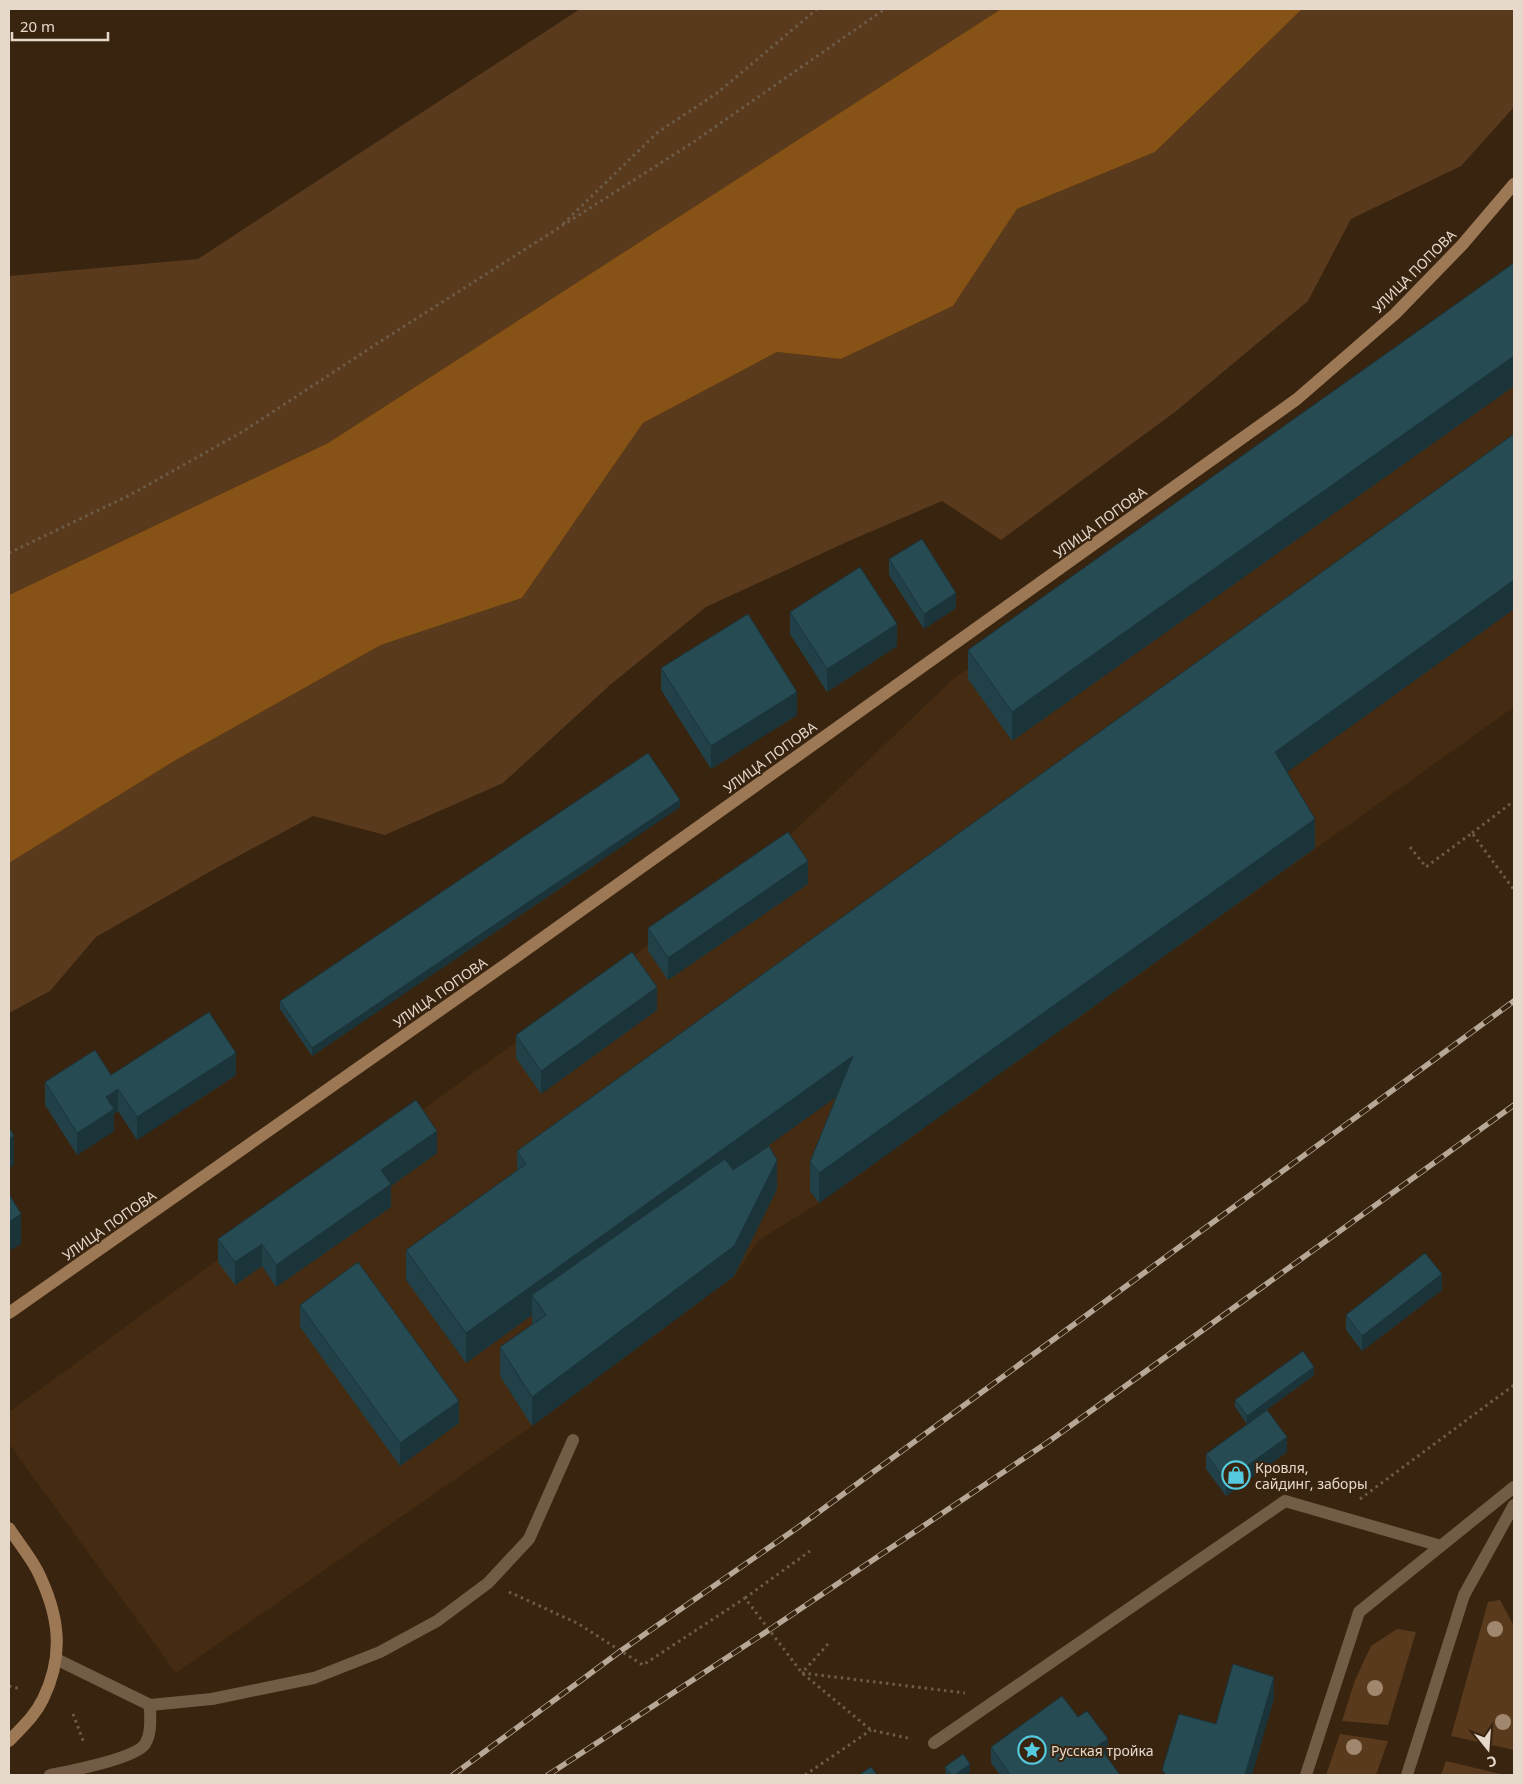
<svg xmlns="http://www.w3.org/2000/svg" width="1523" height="1784" font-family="'Noto Sans',sans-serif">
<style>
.built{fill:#452b11}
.green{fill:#593a1c}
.water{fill:#875215}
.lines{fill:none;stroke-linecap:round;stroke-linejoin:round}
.path{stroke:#6e5c49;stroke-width:3;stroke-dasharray:2.5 4;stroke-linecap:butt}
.lane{stroke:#735c46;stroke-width:12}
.secondary{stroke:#9d7855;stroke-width:12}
.rail-casing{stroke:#b6a797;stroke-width:5.5}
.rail{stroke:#38240f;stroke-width:4;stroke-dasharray:11;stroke-linecap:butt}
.tree{fill:#a1876e}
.wall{fill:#214047}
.shaded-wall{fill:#1b343a}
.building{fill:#264b53;stroke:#1b343a}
.labels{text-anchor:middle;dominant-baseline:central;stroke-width:4;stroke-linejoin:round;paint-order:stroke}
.street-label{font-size:14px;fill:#e6d9cc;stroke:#38240f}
.poi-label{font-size:14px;fill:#e6d9cc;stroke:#38240f;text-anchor:start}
</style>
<rect width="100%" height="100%" fill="#38240f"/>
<!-- built -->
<path class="built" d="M1514 266V707L819 1203 759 1240 734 1276 532 1426 176 1673 9 1444V1412L762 862 952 680 1511 270Z"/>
<!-- green -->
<path class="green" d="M580 9H1001L328 443 9 595V276L198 259Z
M1302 9H1514V107L1461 166 1351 219 1308 301 1175 412 1001 540 942 501 849 541 706 607 610 685 503 783 385 835 313 816 218 867 96 937 50 991 9 1013V863L176 760 381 645 522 598 643 423 777 352 841 359 953 306 1017 209 1155 152Z
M1500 1600 1514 1626V1750L1451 1736 1488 1602Z
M1397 1629 1416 1632 1388 1725 1342 1721 1355 1680 1371 1646Z
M1340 1734 1388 1741 1376 1775H1326Z
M1446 1761 1505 1775H1441Z"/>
<!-- water -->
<path class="water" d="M1001 9H1302L1155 152 1017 209 953 306 841 359 777 352 643 423 522 598 381 645 176 760 9 863V595L328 443Z"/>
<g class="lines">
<!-- path -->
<path class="path" d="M563 224 658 132 716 94 817 9
M9 553 130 495 242 432 381 341 689 145 885 9
M1472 833 1514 801
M1410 847 1426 867 1472 833 1514 890
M1360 1499 1514 1385
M509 1592 577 1623 643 1665 745 1598 802 1673 871 1730 912 1739
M745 1598 810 1551
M828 1644 802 1673 965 1693
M9 1686 21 1689
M73 1714 84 1743
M805 1775 871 1730"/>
<!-- lane -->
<path class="lane" d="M56 1659 150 1705 212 1699 314 1678 380 1652 437 1621 488 1583 529 1539 573 1440
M934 1743 1285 1501 1441 1546
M50 1775C69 1771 135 1759 145 1744 152 1733 150 1718 150 1705
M1306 1775 1359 1612 1514 1487
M1407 1775 1464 1595 1514 1505"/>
<!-- secondary -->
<path class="secondary" d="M9 1313 516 957 1297 399 1395 314 1462 245 1514 184
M9 1528C18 1542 29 1555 37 1570 59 1614 65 1654 43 1699 35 1716 21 1728 9 1741"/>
<!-- rail casing -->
<g class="rail-casing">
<path id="rail" d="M453 1775 622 1650 797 1528 1514 1001
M548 1775 769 1630 1048 1442 1514 1105"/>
</g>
<!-- rail -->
<use href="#rail" class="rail"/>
</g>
<!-- trees -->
<g class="tree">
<circle cx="1495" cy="1629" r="8"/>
<circle cx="1375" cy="1688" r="8"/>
<circle cx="1503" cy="1722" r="8"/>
<circle cx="1354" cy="1747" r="8"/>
</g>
<!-- wall -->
<path class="wall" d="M1514 263V386L1012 741 968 679V650Z
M1514 434V609L1287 772 1315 848 819 1203 810 1191V1162L837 1096 756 1154 777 1189 734 1276 532 1426 500 1376V1347L532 1325V1315L466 1363 406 1280V1250L517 1171V1151Z
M889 559 956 608 924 629 889 575Z
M790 612 897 646 827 692 790 634Z
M661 668 797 715 711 769 661 690Z
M680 807 312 1056 280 1009V1001Z
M808 884 668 980 648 951V928Z
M657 1010 541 1094 516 1058V1035Z
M111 1075H236L137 1140 118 1111 114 1114V1131L77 1155 45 1105V1082Z
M437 1153 391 1186V1207L276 1287 262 1266 235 1285 218 1262V1239Z
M1442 1290 1362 1351 1346 1330V1315Z
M300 1305 459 1423 400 1466 300 1327Z
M1314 1375 1247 1424 1235 1407V1400Z
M1287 1452 1226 1496 1206 1469V1454Z
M991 1747 1108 1754 1106 1756 1120 1775H1000L991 1763Z
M945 1767 970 1772 966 1775H946Z"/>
<!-- shaded-wall -->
<path class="shaded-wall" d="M1514 356V386L1012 741V712Z
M1514 580V609L1275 781V752Z
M956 593V608L924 629V614Z
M897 624V646L827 692V669Z
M797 692V715L711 769V746Z
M680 800V807L312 1056V1048Z
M1315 819V848L819 1203V1173Z
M808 861V884L668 980V958Z
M657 987V1010L541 1094V1071Z
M236 1053V1075L137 1140V1117Z
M853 1056V1085L541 1309 532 1295V1315L466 1363V1333Z
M118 1089V1111L114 1114V1131L77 1155V1133L106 1097Z
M437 1131V1153L391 1186V1207L276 1287V1265L381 1170Z
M14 1136V1165L9 1169V1139Z
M777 1160V1189L734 1276 532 1426V1397Z
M21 1214V1244L9 1251V1222Z
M262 1244V1266L235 1285V1262Z
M1442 1274V1290L1362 1351V1336Z
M1314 1367V1375L1247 1424V1416Z
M459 1401V1423L400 1466V1443Z
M1287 1437V1452L1226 1496V1481Z
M1274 1677V1699L1252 1775H1245Z
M1108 1739V1754L1098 1761V1745Z
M970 1764V1772L966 1775H955Z"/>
<!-- building -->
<path class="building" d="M1514 263V356L1012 712 968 650Z
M1514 434V580L1275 752 1315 819 819 1173 810 1162 853 1056 466 1333 406 1250 526 1164 517 1151Z
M922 539 956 593 924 614 889 559Z
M860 567 897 624 827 669 790 612Z
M748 614 797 692 711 746 661 668Z
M648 753 680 800 312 1048 280 1001Z
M788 832 808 861 668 958 648 928Z
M632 952 657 987 541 1071 516 1035Z
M209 1012 236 1053 137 1117 118 1089 106 1097 114 1109 77 1133 45 1082 95 1050 111 1075Z
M416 1100 437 1131 381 1170 391 1184 276 1265 262 1244 235 1262 218 1239Z
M9 1127 14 1136 9 1139Z
M769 1146 777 1160 734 1246 532 1397 500 1347 546 1315 532 1295 725 1159 733 1170Z
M9 1194 21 1214 9 1222Z
M1425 1253 1442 1274 1362 1336 1346 1315Z
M358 1262 459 1401 400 1443 300 1305Z
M1303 1351 1314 1367 1247 1416 1235 1400Z
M1267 1410 1287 1437 1226 1481 1206 1454Z
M1233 1664 1274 1677 1245 1775H1166L1162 1770 1179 1714 1216 1724Z
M1062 1696 1078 1717 1087 1711 1108 1739 1098 1745 1120 1775H1006L1009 1773 991 1747Z
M963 1754 970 1764 955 1775H951L945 1767Z
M871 1767 877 1775H859Z"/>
<!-- icons -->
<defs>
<g id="shop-ring" transform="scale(1.4375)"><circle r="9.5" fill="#38240f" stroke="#55cadf" stroke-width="1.5"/><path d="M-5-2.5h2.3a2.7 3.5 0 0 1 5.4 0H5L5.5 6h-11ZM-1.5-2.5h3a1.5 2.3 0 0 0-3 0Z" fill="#55cadf"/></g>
<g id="sight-ring" transform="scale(1.4375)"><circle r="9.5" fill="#38240f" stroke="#55cadf" stroke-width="1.5"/><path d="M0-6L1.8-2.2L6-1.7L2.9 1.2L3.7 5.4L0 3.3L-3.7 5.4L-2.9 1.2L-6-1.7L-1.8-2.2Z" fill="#55cadf"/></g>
</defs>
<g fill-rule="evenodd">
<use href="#shop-ring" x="1236" y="1475"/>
<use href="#sight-ring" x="1032" y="1750"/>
</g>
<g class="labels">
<!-- street labels -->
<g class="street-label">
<text transform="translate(1414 271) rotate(-45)">УЛИЦА ПОПОВА</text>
<text transform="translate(1100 522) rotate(-36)">УЛИЦА ПОПОВА</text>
<text transform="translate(770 757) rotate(-36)">УЛИЦА ПОПОВА</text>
<text transform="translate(440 992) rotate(-35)">УЛИЦА ПОПОВА</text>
<text transform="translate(109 1225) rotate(-35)">УЛИЦА ПОПОВА</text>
</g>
<!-- poi labels -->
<g class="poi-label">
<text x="1255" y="1467">Кровля,<tspan x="1255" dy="16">сайдинг, заборы</tspan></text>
<text x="1051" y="1750">Русская тройка</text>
</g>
</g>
<!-- border -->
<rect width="1523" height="1784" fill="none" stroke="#e6d9cc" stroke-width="20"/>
<!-- north arrow -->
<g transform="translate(1488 1749) rotate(163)" stroke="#38240f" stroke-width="4" paint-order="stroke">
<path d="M0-4L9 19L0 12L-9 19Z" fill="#e6d9cc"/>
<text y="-8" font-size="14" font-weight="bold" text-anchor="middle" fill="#e6d9cc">С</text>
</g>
<!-- scale -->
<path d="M12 32v8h96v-8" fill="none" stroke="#e6d9cc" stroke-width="2.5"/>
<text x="20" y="32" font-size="15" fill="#e6d9cc" stroke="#38240f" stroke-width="4" paint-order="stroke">20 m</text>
</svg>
